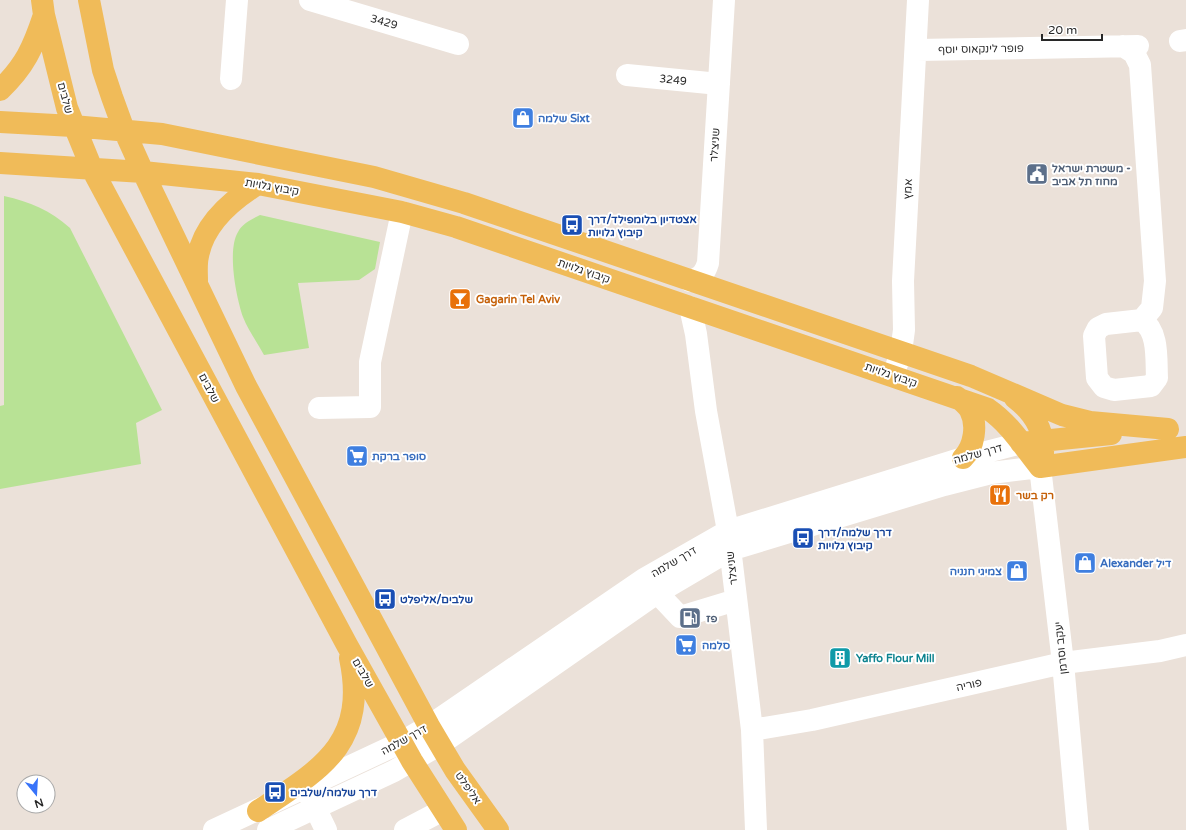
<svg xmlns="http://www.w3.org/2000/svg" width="1186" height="830" font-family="'Varela Round',Heebo,sans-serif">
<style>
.green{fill:#b8e295}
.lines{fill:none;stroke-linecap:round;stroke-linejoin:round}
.minor{stroke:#fff;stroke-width:22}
.major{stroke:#f0bb59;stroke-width:22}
.labels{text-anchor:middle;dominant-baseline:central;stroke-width:4;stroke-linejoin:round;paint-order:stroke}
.street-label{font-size:11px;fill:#282828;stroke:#fff}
.shop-label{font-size:11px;font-weight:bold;fill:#366cbe;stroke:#fff;text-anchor:start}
.service-label{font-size:11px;font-weight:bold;fill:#4e5e75;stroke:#fff;text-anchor:start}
.transit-label{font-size:11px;font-weight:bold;fill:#164399;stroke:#fff;text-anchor:start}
.food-label{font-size:11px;font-weight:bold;fill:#c56008;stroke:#fff;text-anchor:start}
.culture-label{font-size:11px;font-weight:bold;fill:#0d838f;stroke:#fff;text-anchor:start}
</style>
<rect width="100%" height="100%" fill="#ebe1d9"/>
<!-- green -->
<path class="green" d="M4 196C30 202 50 210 70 228L162 410 136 423 141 464 0 489V406L4 405Z
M260 215 380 242 375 269 359 280 298 283 309 348 264 355C257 342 248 330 243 317 236 297 227 250 238 232 242 224 252 219 260 215Z"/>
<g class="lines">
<!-- minor -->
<path class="minor" d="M310 0 458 44
M1180 41 1186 40
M1123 46 1134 53 1140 65 1155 281 1152 308 1142 320 1106 324 1098 328 1094 336 1097 378 1104 387 1114 390 1151 386 1157 378C1156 359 1159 332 1142 320
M917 50 1138 46
M627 75 719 84
M231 79 237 0
M690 281C701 278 705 273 708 263L724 0
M690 307 696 334 706 411 728 531 752 730 756 830
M893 376 901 352 904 330 903 281 918 0
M319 408 370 407V362L402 212
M648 583 680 617 736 600
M752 730 812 720 1063 663 1160 651 1186 645
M309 795 326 830
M214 830 402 742 429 726 644 579 728 531 963 458 1021 443
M268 830 394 771 439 745 657 593 730 550 944 485 991 473 1040 467 1063 663 1078 830
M405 830 443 810"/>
<!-- major -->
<path class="major" d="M42 0 44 15 67 108 92 169 347 645 412 761 456 830
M89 0 103 70 112 97 124 130 143 172 246 386 429 726 455 770 498 830
M0 90C25 66 33 48 44 15
M0 122 73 126 162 134 374 177 464 203 971 376 1062 415 1090 422 1168 429
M0 163 143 172 258 184 402 212 456 227 988 409C1010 424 1023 446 1040 467
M197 281C197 273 196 264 198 256 204 224 232 200 258 184
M957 397C962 401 967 405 970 410 978 425 974 447 963 458
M1015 398C1032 411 1045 430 1043 453
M1021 443 1111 434
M1040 467 1186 447
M258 811C321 769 368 744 350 658"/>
</g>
<!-- icons -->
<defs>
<g id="shop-square" transform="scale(1.15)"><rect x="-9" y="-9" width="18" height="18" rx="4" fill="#3f7fe0" stroke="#fff"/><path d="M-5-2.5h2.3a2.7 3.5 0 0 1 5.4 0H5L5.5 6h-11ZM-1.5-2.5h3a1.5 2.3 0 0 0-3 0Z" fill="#fff"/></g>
<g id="civic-square" transform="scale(1.15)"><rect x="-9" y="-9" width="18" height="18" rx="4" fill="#5c6f8a" stroke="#fff"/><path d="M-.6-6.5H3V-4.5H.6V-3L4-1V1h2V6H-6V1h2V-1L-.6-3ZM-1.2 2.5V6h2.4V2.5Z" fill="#fff"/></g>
<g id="bus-square" transform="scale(1.15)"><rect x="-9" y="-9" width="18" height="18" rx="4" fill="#1a4fb4" stroke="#fff"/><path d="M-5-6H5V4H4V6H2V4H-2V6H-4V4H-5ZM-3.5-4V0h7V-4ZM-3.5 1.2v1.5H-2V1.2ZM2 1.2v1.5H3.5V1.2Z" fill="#fff"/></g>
<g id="bar-square" transform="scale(1.15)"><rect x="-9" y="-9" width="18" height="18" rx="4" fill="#e8710a" stroke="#fff"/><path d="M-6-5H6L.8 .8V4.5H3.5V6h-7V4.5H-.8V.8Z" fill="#fff"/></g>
<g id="supermarket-square" transform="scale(1.15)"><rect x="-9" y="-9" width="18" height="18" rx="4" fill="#3f7fe0" stroke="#fff"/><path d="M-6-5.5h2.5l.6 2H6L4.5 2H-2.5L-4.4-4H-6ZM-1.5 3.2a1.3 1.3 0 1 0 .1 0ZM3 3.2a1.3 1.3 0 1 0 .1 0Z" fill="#fff"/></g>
<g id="restaurant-square" transform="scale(1.15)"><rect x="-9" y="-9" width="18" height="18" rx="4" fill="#e8710a" stroke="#fff"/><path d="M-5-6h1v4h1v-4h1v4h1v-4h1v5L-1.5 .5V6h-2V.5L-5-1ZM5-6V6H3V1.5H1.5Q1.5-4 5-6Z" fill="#fff"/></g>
<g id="fuel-square" transform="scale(1.15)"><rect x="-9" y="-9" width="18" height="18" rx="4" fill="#5c6f8a" stroke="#fff"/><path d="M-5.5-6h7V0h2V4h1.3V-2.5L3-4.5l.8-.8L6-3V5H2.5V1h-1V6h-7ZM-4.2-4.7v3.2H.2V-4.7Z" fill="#fff"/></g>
<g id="building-square" transform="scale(1.15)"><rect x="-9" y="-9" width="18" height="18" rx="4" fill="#0f9aa8" stroke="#fff"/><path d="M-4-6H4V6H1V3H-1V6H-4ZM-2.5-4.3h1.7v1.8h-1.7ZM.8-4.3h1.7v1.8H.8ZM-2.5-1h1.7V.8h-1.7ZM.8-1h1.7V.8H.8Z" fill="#fff"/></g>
</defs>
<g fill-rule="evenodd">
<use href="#shop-square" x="523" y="118"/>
<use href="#civic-square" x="1037" y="174"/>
<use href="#bus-square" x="572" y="225"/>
<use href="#bar-square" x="460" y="299"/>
<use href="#supermarket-square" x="357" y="456"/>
<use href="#restaurant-square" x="1000" y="495"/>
<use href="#bus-square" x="803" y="538"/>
<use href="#shop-square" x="1085" y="563"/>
<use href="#shop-square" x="1017" y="571"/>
<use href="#bus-square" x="385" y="599"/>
<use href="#fuel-square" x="690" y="618"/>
<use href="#supermarket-square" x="686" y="645"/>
<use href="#building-square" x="840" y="658"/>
<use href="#bus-square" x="275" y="792"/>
</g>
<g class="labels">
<!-- street labels -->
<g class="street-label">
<text transform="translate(384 22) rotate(16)">3429</text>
<text transform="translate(981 49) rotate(-1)">פופר לינקאוס יוסף</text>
<text transform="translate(673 80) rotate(6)">3249</text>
<text transform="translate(65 98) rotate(75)">שלבים</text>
<text transform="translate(715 145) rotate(-86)">שניצלר</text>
<text transform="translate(272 187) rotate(10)">קיבוץ גלויות</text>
<text transform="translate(908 189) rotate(-87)">אמץ</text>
<text transform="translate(584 271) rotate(19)">קיבוץ גלויות</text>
<text transform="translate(891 375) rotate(19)">קיבוץ גלויות</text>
<text transform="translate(209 388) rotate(62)">שלבים</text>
<text transform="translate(978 454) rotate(-15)">דרך שלמה</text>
<text transform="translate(674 562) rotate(-30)">דרך שלמה</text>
<text transform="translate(732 568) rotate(-97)">שניצלר</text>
<text transform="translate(1061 648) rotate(-96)">יעקב וסרמן</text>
<text transform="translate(363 673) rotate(60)">שלבים</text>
<text transform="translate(969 685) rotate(-13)">פוריה</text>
<text transform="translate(404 740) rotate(-29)">דרך שלמה</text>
<text transform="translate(468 788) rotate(55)">אליפלט</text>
</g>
<!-- shop labels -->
<g class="shop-label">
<text x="538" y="118">שלמה Sixt</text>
<text x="372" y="456">סופר ברקת</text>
<text x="1100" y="563">Alexander דיל</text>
<text x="1002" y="571" text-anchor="end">צמיגי חנניה</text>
<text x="702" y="645">סלמה</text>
</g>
<!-- service labels -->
<g class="service-label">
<text x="1052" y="168">משטרת ישראל -<tspan x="1052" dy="13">מחוז תל אביב</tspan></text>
<text x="706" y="618">פז</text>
</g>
<!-- transit labels -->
<g class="transit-label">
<text x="588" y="219">אצטדיון בלומפילד/דרך<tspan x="588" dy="13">קיבוץ גלויות</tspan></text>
<text x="818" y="532">דרך שלמה/דרך<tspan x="818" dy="13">קיבוץ גלויות</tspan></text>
<text x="400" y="599">שלבים/אליפלט</text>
<text x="290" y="792">דרך שלמה/שלבים</text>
</g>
<!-- food labels -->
<g class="food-label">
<text x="476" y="299">Gagarin Tel Aviv</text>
<text x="1016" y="495">רק בשר</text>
</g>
<!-- culture labels -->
<g class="culture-label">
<text x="856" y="658">Yaffo Flour Mill</text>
</g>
</g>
<!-- north arrow -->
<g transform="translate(36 794) rotate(162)"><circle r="19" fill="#ffffff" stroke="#a9a9a9"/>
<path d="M0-3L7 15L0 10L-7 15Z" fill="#3873f9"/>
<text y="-6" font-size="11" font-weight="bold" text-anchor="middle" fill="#282828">N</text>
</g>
<!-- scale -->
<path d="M1042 34v6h60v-6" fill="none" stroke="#282828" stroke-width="2"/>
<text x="1048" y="34" font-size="12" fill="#282828" stroke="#ffffff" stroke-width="3" paint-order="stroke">20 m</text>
</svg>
